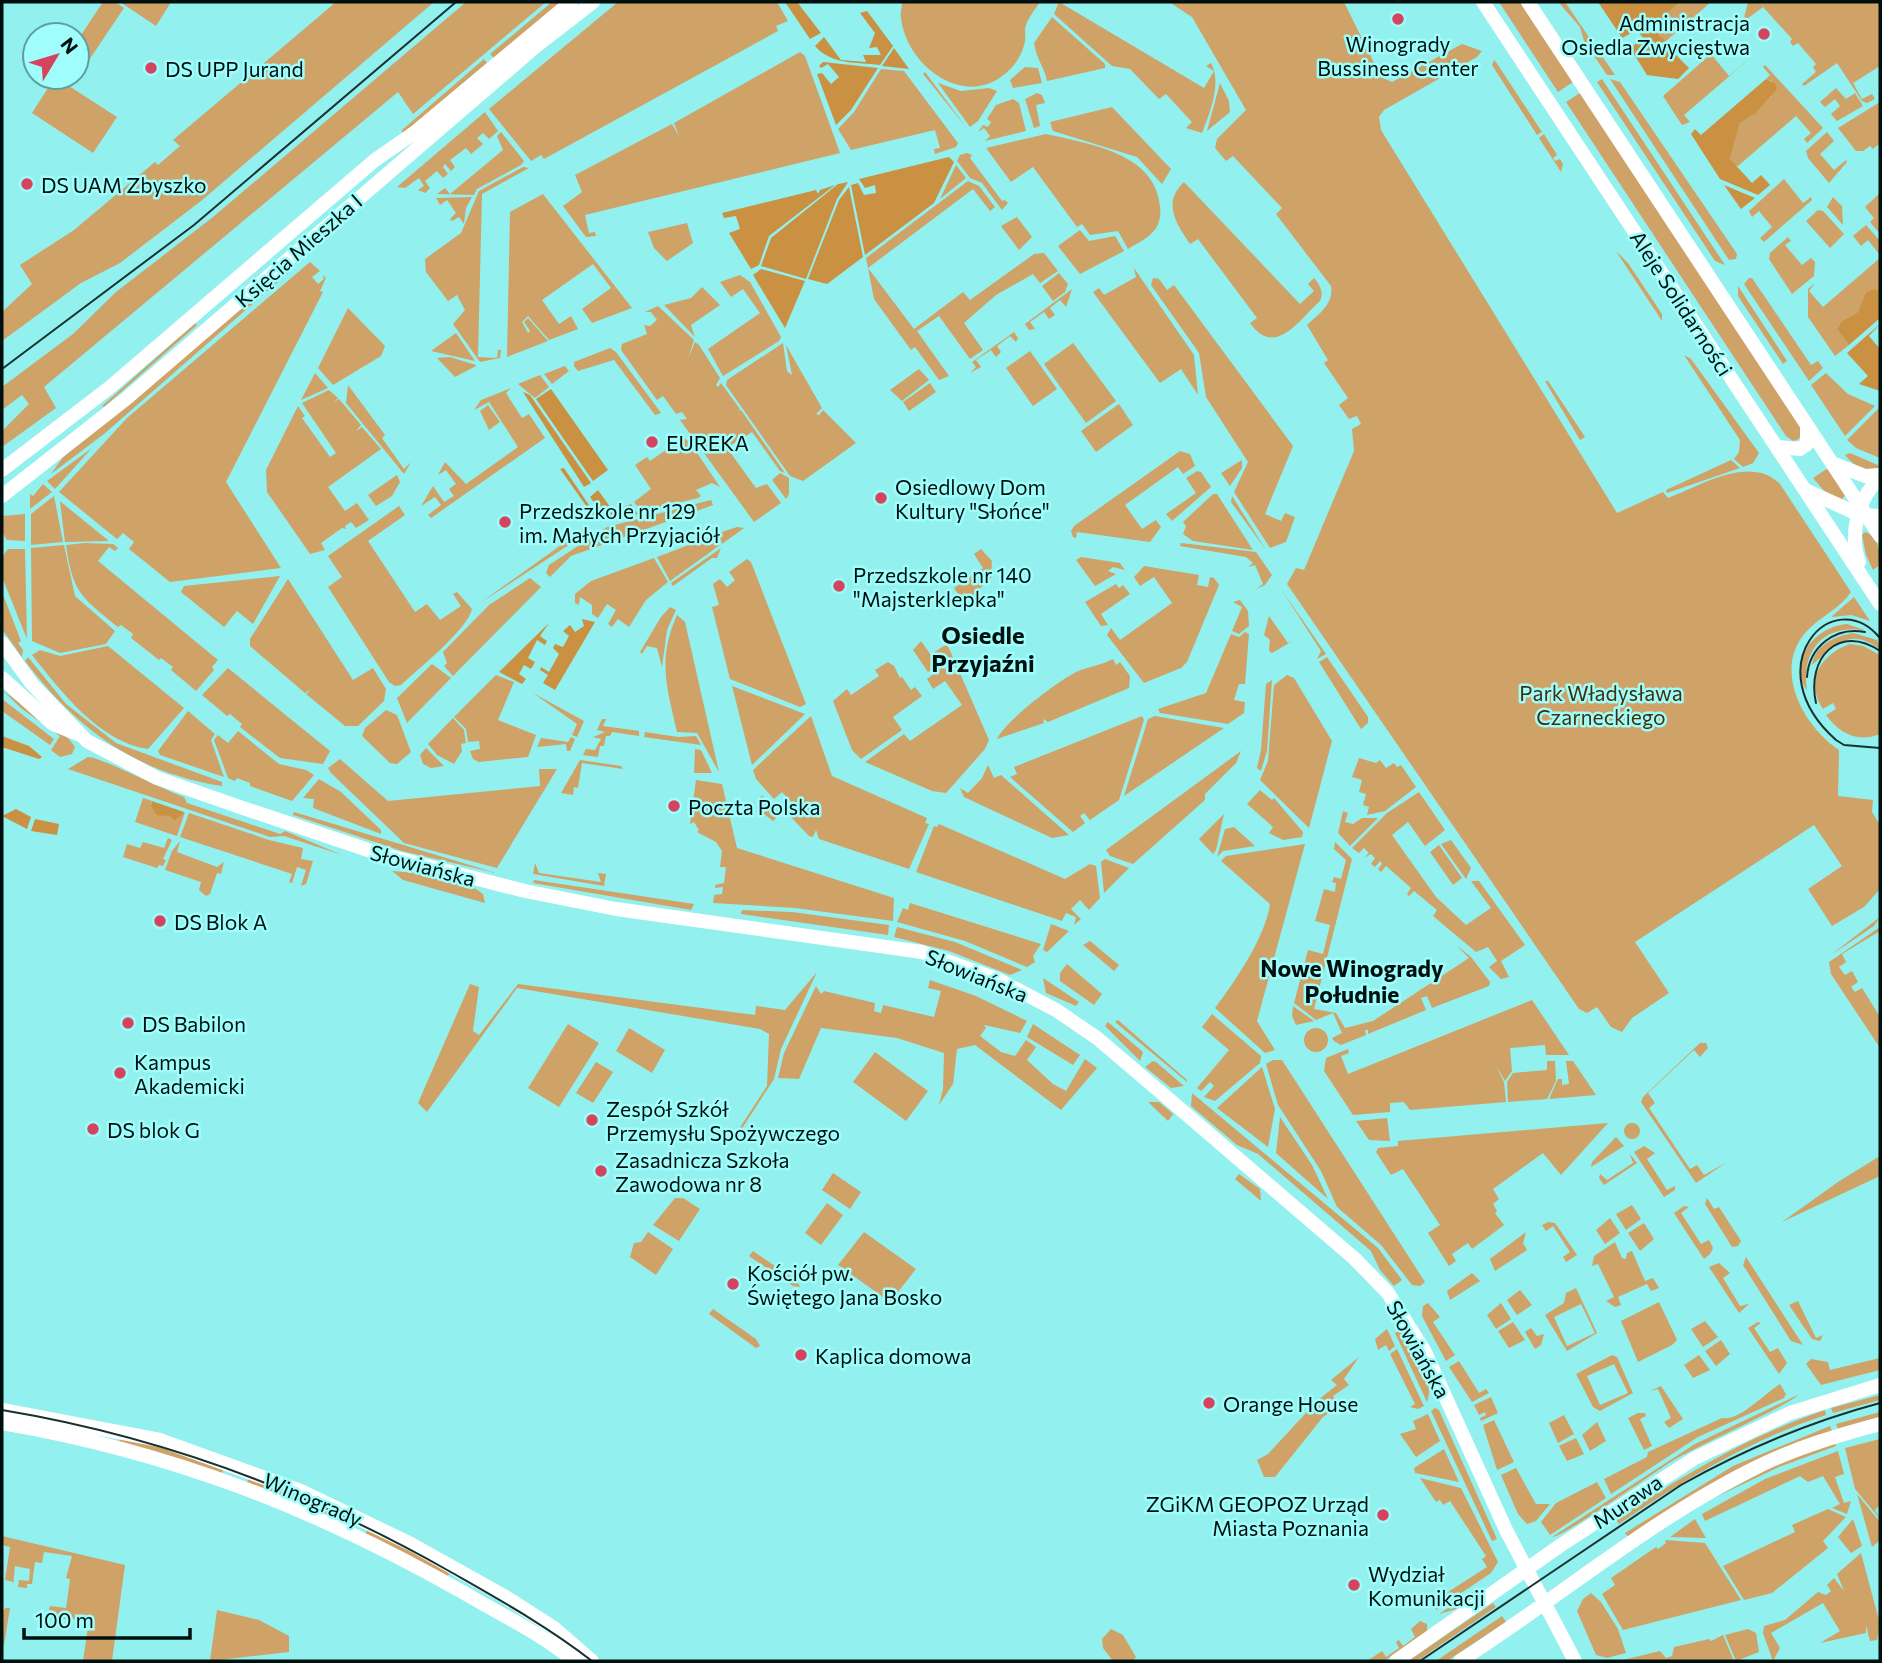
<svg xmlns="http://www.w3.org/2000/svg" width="1882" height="1663" font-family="Commissioner,sans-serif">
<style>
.green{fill:#cfa267;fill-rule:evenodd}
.forest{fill:#c99141}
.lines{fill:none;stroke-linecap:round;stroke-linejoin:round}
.secondary{stroke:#fff;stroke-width:14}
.tram{stroke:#163231;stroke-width:2}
.poi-dot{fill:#d4445f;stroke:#9ffefb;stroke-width:2.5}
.labels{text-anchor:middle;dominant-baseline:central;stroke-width:5;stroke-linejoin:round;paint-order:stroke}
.poi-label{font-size:21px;fill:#00100f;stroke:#9ffefb;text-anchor:start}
.street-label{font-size:21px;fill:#00100f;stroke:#9ffefb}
.park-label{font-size:21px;fill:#442d0a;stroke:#9ffefb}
.neighbourhood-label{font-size:23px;font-weight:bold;fill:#00100f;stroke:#9ffefb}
.quarter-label{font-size:24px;font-weight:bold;fill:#00100f;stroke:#9ffefb}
</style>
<rect width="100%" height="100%" fill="#92f1ee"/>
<!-- green -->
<path class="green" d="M103 2H115L124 8 83 69 77 65V41Z
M120 2H171L156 26Z
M336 2H434L201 201 120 263 81 283 2 341V312L32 284 20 265 74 230 155 162 158 165 180 146 173 140Z
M466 2H546L413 114 398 92 44 387 56 408 2 447V431L29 404 22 395 2 410V387L73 334 116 292 213 217Z
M552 2H563L494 58 490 54Z
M618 2H777L788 21 776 26 778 31 544 159 541 155 531 161 489 109Z
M902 2H1040C1035 9 1029 17 1026 25 1024 30 1026 35 1025 41 1023 53 1016 65 1006 73 964 110 906 65 901 18 900 13 902 7 902 2Z
M1059 2 1204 88 1214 71 1206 66 1211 63C1222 82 1210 113 1202 133L1186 128 1192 122 1166 94 1159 99 1130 69 1112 66 1054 14Z
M1169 2H1344L1381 77 1392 82 1462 44 1482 51 1477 57 1384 110 1379 117 1381 130 1617 513 1663 492 1668 498C1700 486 1750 454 1780 484L1851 592C1840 609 1819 617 1806 632 1772 670 1804 727 1839 750L1838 796 1873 800 1872 812 1880 825V889L1864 907 1832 926 1808 889 1842 866 1814 825 1635 942 1669 993 1632 1018 1622 1032 1611 1027 1597 1007 1587 1013 1579 1009 1287 584 1296 568 1304 570 1354 451 1352 429 1361 424 1357 416 1349 419 1339 405 1348 398 1324 363 1328 360 1307 325C1319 314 1334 304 1331 286L1276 214 1282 208 1233 156 1226 161 1215 148 1217 139 1246 110 1192 17Z
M1499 2H1520L1573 82 1558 92Z
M1565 2 1615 75H1607L1584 41 1580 27 1560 4Z
M1680 2H1711L1666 41 1658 34 1656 23Z
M1748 2H1880V66L1853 83 1862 99 1872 94 1875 99 1867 103 1862 101 1837 63 1804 86 1802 84 1816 72 1813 67 1816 64 1798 43 1793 46 1790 42 1792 39 1763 7 1743 22Z
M1052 17 1105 64V68L1047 81C1045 68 1037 61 1034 43Z
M800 52 805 56 840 153 585 215 589 233 595 232 596 236 586 237 563 206 582 192 575 175 672 124 679 136 674 123Z
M1711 54 1729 76 1753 56 1684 115 1690 122 1682 125 1663 96Z
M484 59 487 63 402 135V130Z
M1494 60 1496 62 1542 132 1537 135 1492 65Z
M1765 65 1823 128 1807 143 1804 139 1811 133 1796 116 1738 166H1734L1730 159 1740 123 1752 116 1771 96 1772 81 1766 79 1770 75 1763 67Z
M1025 67 1038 68 1042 83 1013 88 1010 80Z
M881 69 904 71 958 143 956 147 935 154 934 149 940 148 935 130 851 150 838 129 854 112Z
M925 72 966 127 923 74Z
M55 77 117 117 93 153 32 113Z
M1602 79 1725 265 1715 261 1597 82Z
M1610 79 1620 82 1737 254 1736 259 1729 260Z
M938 83 961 91 989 88 997 91 978 121 970 127Z
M1220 83 1229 101 1230 112 1207 131Z
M1836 88 1846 99 1855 93 1863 106 1837 121 1831 114 1840 106 1835 99 1825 107 1820 102Z
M1037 93 1042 95 1045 103 1036 105 1040 126 1034 128 1025 99Z
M1580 93 1802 429 1799 439 1793 441 1786 436 1566 102Z
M1013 99 1019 103 1026 131 985 141 990 136 984 128 978 132 983 125 988 127 991 122 987 119 996 105Z
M1880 102V143L1873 149 1870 146 1863 151H1856L1838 128Z
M1112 107 1171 169 1162 184 1137 157 1053 131 1050 122Z
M485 112 498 131 489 139 483 133 477 138 483 144 471 154 466 148 450 160 455 167 451 171 445 164 443 167 448 174 443 178 437 171 425 181 430 188 425 193 418 190 424 186 419 178 405 188 397 187Z
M501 132 524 161 521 165 477 189 474 195 437 194 445 188 450 194 503 150 497 136Z
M1827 132 1834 141 1820 154 1834 170 1846 160 1847 162 1829 183 1808 158 1806 151Z
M1046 134C1090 144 1155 153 1160 206 1163 231 1147 238 1128 249L1118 231 1090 235 1082 224 1077 227 1033 167 1011 182 986 148Z
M1544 134 1557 155 1553 158 1555 161 1560 159 1563 164 1561 172 1539 138Z
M967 153 972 155 970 158 1002 201 1005 200 1008 203 1002 210 982 183 970 178 957 161 960 155Z
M956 165 966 178 940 199Z
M523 167 529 168 482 194 478 357 497 358 498 350H501L500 358 480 362 453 324 465 310 457 295 448 301 426 272 425 259 461 233 479 191Z
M1784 179 1803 203 1811 197 1812 200 1764 242 1760 238 1772 227 1759 211 1752 217 1749 211Z
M968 181 979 186 995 207 990 211 973 189 868 268 914 329 963 292 970 300 1034 254 1044 253 1058 271 1040 283 1033 274 996 295 964 323 983 350 970 359 939 316 917 331 949 376 939 380 915 347 911 350 874 299 866 258Z
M1184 182 1300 304 1314 291 1308 284 1314 278C1320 285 1324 292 1320 301 1298 321 1275 358 1250 323L1257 318 1198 239 1190 244C1176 223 1162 203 1184 182Z
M1880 193V234L1870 222 1874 218 1865 207Z
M543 194 632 308 592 323 582 309 611 288 593 264 542 300 559 324 571 316 578 329 549 340 528 316 522 322 528 333 530 331 524 322 528 318 548 341 507 357 510 212Z
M472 197 466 208 464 224 459 217 452 221 450 219 456 213 447 200 440 205 436 198Z
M1833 197 1842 206 1843 225 1827 207Z
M1818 210 1823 211 1844 234 1830 248 1806 221Z
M1017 217 1032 237 1019 250 1001 226Z
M687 223 693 243 667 261 654 248 648 232Z
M1866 225 1880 241V255L1868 240 1861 246 1853 236Z
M1080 230 1089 241 1115 236 1124 251 1080 274 1058 246Z
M1788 237 1791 241 1785 245 1802 265 1811 258 1815 262 1814 276 1792 294 1769 259 1770 253Z
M1616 251 1628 263 1662 314V321Z
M1880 258V290L1874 289 1858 312 1842 321 1837 329 1849 345 1835 356 1808 317V289L1815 283 1809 291 1823 307Z
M310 262 320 271 312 277 318 284 324 279 323 275 326 278 320 291 323 292 226 482 281 568 170 582 129 549 134 542 123 533 117 539 59 492 127 418Z
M287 268 288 273 104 434 51 474 63 457Z
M1134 268 1194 355 1198 395 1181 369 1160 383 1093 292 1099 288 1104 295 1136 277Z
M1059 273 1068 284 1065 292 1053 301 1042 286Z
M740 275 750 282 781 337 779 341 723 376 708 349 760 313 743 289 731 297 720 282Z
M1153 278 1159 279 1167 290 1174 285 1293 446 1265 514 1281 521 1285 513 1295 517 1286 542 1270 548 1234 492 1248 462 1206 397 1199 353 1151 285Z
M1749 278H1752L1811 365 1818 361 1823 368 1809 381 1744 284Z
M1738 286 1787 361 1783 364 1738 296Z
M702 287 720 305 691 325 695 337 664 305 691 298Z
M1072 289 1066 307 1060 300 1050 308 1055 315 1049 319 1044 312 1030 322 1035 329 1029 330 1025 324Z
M658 306 694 340 688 359 695 342 699 345 720 378 716 385 718 387 721 383 740 409 738 411 741 410 785 473 780 471 752 432 727 448 756 488 767 484 781 503 754 522 680 420 687 419 682 412 676 414 663 396 657 400 621 350 622 344 647 334 644 325 650 326 657 320 651 312H645Z
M348 308 385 346 381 356 333 385 318 368Z
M195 323 197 325 104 407 102 406Z
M1014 332 1018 338 1016 342 1010 336 997 346 1001 352 996 357 991 350 976 360 981 367 970 373 976 367 972 362Z
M456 333 475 361 431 351Z
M783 343 787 371 792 375 786 345 822 408 816 414 819 415 823 410 856 443 803 481 790 476 726 385 727 380Z
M1073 343 1116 401 1086 423 1044 364Z
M610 348 616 352 661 413 655 415 614 360 578 371 574 366V362Z
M1030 351 1057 389 1033 406 1006 368Z
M1684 355 1691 359 1759 453 1753 463 1743 467 1734 459 1739 452 1740 440Z
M450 357 476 365V366L455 377 437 358Z
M565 366 569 371 552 384 544 374Z
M919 369 929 380 902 401 890 390Z
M315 373 328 388 301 400Z
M1826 373 1848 394 1875 406 1845 436 1811 385Z
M540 375 549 387 535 398 518 384Z
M1545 381H1548L1585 437 1580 440Z
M930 383 936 392 909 411 903 402Z
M348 385 385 435 382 438 404 469 411 462 404 474 346 403Z
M511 388 506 393 522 418 529 414 545 438 431 518 428 515 441 505 435 497 421 506 433 486 444 502 454 496 449 489 456 484 446 470 438 475 445 462 466 484 518 447 489 402 474 410 481 400Z
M329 390 338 398 334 402 339 399 361 425 356 431 362 427 381 449 328 487 345 511 357 503 369 520 356 528 351 522 345 526 346 529 342 528 321 543 325 550 310 554 267 492 266 470 298 406 305 416 302 418 330 457 336 453 302 403Z
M1119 404 1133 425 1096 452 1081 431Z
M488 405 500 422 489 430 480 411Z
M1880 407V458L1856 448 1847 440Z
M683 438 689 441 720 487 712 483 696 490 701 496 698 498 642 512 634 502 651 489 635 465 647 457 650 461Z
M92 448 55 489 47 481Z
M1180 451 1190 454 1195 466 1183 474 1178 467 1125 505 1142 529 1156 520 1161 527 1150 542 1077 532 1076 538 1073 537 1071 531 1074 526Z
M1850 453 1880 466V467C1865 473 1855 467 1845 455Z
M1242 460V468L1230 486 1221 473Z
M1731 460 1740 468 1667 493 1666 490Z
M1828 468 1845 495 1841 501 1825 492 1813 478Z
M1197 471 1201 472 1211 487 1172 521 1166 514 1196 493 1186 478Z
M780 473 789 478V494L786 499 772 480Z
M397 475 400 482 392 496 376 506 368 495Z
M43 484 52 492 30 509V494L33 496Z
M1213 494H1217L1253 550 1193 541 1183 534 1186 526 1183 522Z
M54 496 63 542 31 545V514Z
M1232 496 1266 550 1231 502Z
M711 500 713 505 571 556 550 577 546 573 549 565 607 527Z
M60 502H61L109 541 65 542Z
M399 506 405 515 368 541 415 612 427 604 440 620 461 606 453 594 457 592 472 609C467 630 418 669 401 685L395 686 389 682 328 587 342 577 328 556Z
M25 514V541L7 540 2 532V516Z
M737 527 744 528 722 544 719 533Z
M585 528 581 537 480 603Z
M1865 532C1879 537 1880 552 1880 565L1873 570 1866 555 1862 535Z
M715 535 720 545 670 581 657 557Z
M85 543 113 544 118 548 115 551 109 547 98 561 218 660 212 667 214 670 196 691 171 670 173 667 161 658 159 660 131 638 133 634 121 625 118 627C81 597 73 593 66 545Z
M1181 543 1256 552 1272 575 1265 585 1256 589 1263 584 1255 565 1248 567 1253 563 1246 557 1180 546Z
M64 545 75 596 115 631 106 644 60 653 32 641 31 548Z
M721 548 717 558H712L673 586 671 583Z
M8 549H25L27 639 2 577V557Z
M981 549 992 561 991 578 973 595 960 597 954 588 983 568 974 554Z
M1081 557 1120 563 1125 570 1113 567 1108 571 1116 574 1095 586 1076 560Z
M654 558 668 582 646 600 629 627 618 619 612 627 608 624 616 610 607 604 598 618 592 614V605L580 597 579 605 575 603V594L591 581Z
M747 559 751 562 806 704 800 707 730 679 712 607 719 605 713 584 720 579 727 587 735 580 729 572Z
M1144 566 1199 575 1197 585 1208 587 1210 577 1214 578 1219 585 1187 662 1181 668 1144 683 1107 635 1111 628 1120 640 1172 603 1154 577 1140 586 1134 577Z
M280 576 253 624 237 611 224 627 181 592 184 586Z
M530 578 541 587 453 676 444 666 447 663 443 652 489 605Z
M288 579 353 680 373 668 386 689 384 701 358 726H345L306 694 311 689 305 693 250 646V639Z
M1116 584 1119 588 1123 585 1130 594 1101 614 1108 625 1101 626 1085 602Z
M1281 589 1326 654 1317 659 1321 651Z
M2 592 21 641 18 643 23 650 22 657 2 629Z
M1854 597 1870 621 1851 615 1831 617Z
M1240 600 1248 611 1249 626 1239 634 1232 631 1242 607 1233 602Z
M670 607 676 610 667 630 662 667 657 648 647 646 642 654 640 652 661 617Z
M677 615 685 622 719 772 697 733 677 732C667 687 657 660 677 615Z
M1269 616 1288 643 1294 640 1272 653 1269 651 1270 640 1264 635Z
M1847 624 1865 630C1823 624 1801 650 1807 691 1786 661 1816 626 1847 624Z
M1245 632 1249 634 1245 684H1239L1234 700 1245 702 1244 713 1228 724 1160 713 1158 709 1206 693 1231 634 1239 637Z
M1853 633 1877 640 1880 649C1847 625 1833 648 1812 665 1815 645 1835 636 1853 633Z
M921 641 933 658V653L947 644 957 667 940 664 928 672 913 650Z
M1850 644 1863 646 1880 655V734C1858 743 1840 734 1826 715L1836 709 1833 703 1823 709C1804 681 1821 654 1850 644Z
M108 646 184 708 148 749C99 742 61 691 32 655L40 650 60 656Z
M28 657 66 704 116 743 222 782V786C136 773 77 729 25 661Z
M1327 657 1368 717V723L1361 729 1319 662Z
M1113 659 1116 665 1120 662 1130 676 1129 688 1048 722 1043 719 1044 723 997 739C1005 721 1062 677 1081 670 1092 666 1102 665 1113 659Z
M888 662 894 666 900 678 902 677 911 690 915 687 922 696 893 717 902 730 861 759 852 750 833 701 847 689 851 695 879 676 875 670Z
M432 664 451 678 407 723 397 698Z
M228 668 330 751 323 764 280 758 240 727 242 724 230 714 227 716 202 695Z
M941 668 959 671 989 740 985 749 946 793 932 791 865 762 904 734 910 741 962 705 945 681 933 689 927 679Z
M496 675 514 682 498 720 536 735 528 757 479 762 473 759 470 751 480 749 479 741 468 742 466 729 454 717Z
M1287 675 1294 678 1332 741 1309 828 1260 780 1268 761 1274 685Z
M1272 680 1267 751 1261 771 1257 768 1261 750 1266 684Z
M732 686 805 714 752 765Z
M2 690 69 739 75 747 72 754 60 757 51 750 60 736 22 709Z
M533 693 584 721 577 737 572 735 577 724Z
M2 699 54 739 50 745 2 711Z
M386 710 397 715 411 752 397 764 390 763 362 736 365 728Z
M188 711 215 734 211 740 224 777 160 755 158 751Z
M811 716 832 776 927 818 925 823 929 824 909 869 819 839 816 830 813 837 809 836 787 813 795 806 782 792 774 799 756 779 753 770Z
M1142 716 1144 720 1119 800 1090 820 1084 813 1080 816 1085 823 1073 832 1010 777 1017 774 1014 767Z
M1155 716 1224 728 1124 796 1148 719Z
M453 718 464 730 466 743 461 744 462 751 454 764 437 755 428 744Z
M602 719H606L603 726 639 731V736L612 732 610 736H606L604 746H600L598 757 583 755 586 749 595 750 601 739 593 737 605 732 597 730Z
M238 731 279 764 306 770 314 775 292 801 250 786V783L237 778 235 781 228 778 214 740 218 735 228 743Z
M645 732 678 737 696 736 701 745 644 737Z
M571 737 575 739 570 751H567L566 744 537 747 541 738 568 742Z
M426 748 444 766 431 768 423 764 420 755Z
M695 749 701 750 712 773H694Z
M1241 751 1236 763 1205 794V800L1133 864 1110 856 1106 850Z
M88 757C98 756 166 791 184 797L187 803 280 834 285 831 342 855 284 836 270 837 68 769Z
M1359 758 1376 763 1380 760 1386 768 1394 763 1397 767 1401 765 1416 787 1385 811 1367 815 1369 807 1363 805 1366 794 1359 792 1362 780 1352 777Z
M340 759 388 801 540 786 539 769H557L497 868 404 843 331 773 328 768Z
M580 760 621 766 623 769 582 763 578 788 574 787 573 795 561 793Z
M988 765 994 778 1001 775 1069 835 1052 838 964 797 960 788 968 793 982 778Z
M319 779 341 792 381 830V834L313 808 314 799 303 798Z
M696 780 722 784 737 848 894 898 893 921 795 908 713 903 714 895 722 894 723 887 715 888V885L724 883 726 867H720L722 851 716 842 697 832 699 830 694 822 690 824Z
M1260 790 1272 800 1274 798 1303 832 1302 837 1283 840 1269 833 1273 827 1247 804Z
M1419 792 1445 830 1425 846 1408 822 1392 835 1436 897 1466 925 1491 908 1471 881H1479L1525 945 1501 961 1509 977 1501 979 1489 967 1497 961 1488 947 1476 952 1433 916 1437 910 1414 891 1409 896 1407 894 1411 888 1386 866 1381 872 1378 869 1382 864 1380 861 1375 867 1371 864 1375 858 1371 854 1364 858 1369 853 1364 848 1359 853 1352 848 1387 813Z
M763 796 780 814 773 821 764 814 760 797Z
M143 798 152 801 151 805 162 814 178 816 185 812 177 836 135 822Z
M1343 811 1348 813 1345 822 1353 824 1362 818H1378L1350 846 1338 833Z
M294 812 496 873 402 851 293 815Z
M189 813 269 840 303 848 301 859 313 861 306 884 301 886 306 870 297 867 292 883 289 882 292 874 180 837Z
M1224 814 1216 850 1213 854 1199 839Z
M939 824 1065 879 1090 864 1096 866 1100 898 1089 910 1080 900 1071 909 1081 919 1074 925 1076 917 1066 913 1062 921 916 872 934 826 937 827Z
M1234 827 1255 846 1223 851 1217 857 1225 829Z
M168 838 172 840 163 859 166 860 163 866 159 865 157 868 123 857 127 844 140 848 143 842 164 848Z
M1451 840 1471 868 1466 879 1441 844Z
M180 841 177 852 217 867 224 862 221 874 217 873 210 894 206 896 199 890 201 882 165 870 172 851Z
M1335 842 1352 859 1314 1009 1336 1013 1345 1028 1373 1021 1469 958 1456 945 1471 957 1490 982 1489 986 1432 1008 1427 996 1421 998 1426 1010 1368 1034V1030H1365L1366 1035 1341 1045 1334 1041 1332 1038 1342 1033 1333 1013 1316 1020 1294 1003 1308 950 1323 954 1330 925 1315 921 1324 889 1335 892 1336 883 1332 882 1334 877 1341 879 1346 860 1334 849Z
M1305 844 1257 1021 1275 1050 1265 1053 1215 1008C1234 983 1266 936 1270 904L1221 861 1226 856Z
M1439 845 1462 878 1453 885 1430 852Z
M1105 859 1129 868 1104 893 1101 862Z
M535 863 539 873 601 882 598 873 606 874 604 886 533 874Z
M392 871 416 873 476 889 483 894 485 903 403 880Z
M534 880 694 904 691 910 533 883Z
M910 903 1041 944 1033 956 1035 962 1027 967 965 941 897 922 903 908 908 910Z
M742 910 792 912 889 925 888 935 741 914Z
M1880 917 1874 926 1831 955Z
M1051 924 1069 931 1047 952 1043 950Z
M897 927 955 942 1022 970 1010 975 949 951 894 937Z
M1880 927V931L1842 954 1846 962 1839 967 1845 975 1852 971 1858 982 1851 987 1855 992 1862 988 1880 1017V1048L1831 974 1829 962Z
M1090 941 1119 965 1114 971 1083 945Z
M1067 964 1102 994 1094 1005 1060 981V973Z
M817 972 781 1049 774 1079 741 1130 739 1129 767 1086 769 1034 760 1029 517 988 427 1112 418 1103 470 984 479 987 473 1031 479 1035 518 984 755 1015 756 1006 785 1010Z
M1043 978 1079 1002 1076 1006 1046 993Z
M930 980 976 996 1027 1021 1020 1033 984 1025 986 1028 980 1036 1001 1052 1015 1056 1026 1040 1036 1047 1027 1060 1053 1084 1066 1091 1085 1059 1097 1068 1061 1110 975 1045 957 1049 953 1084 939 1105 943 1089 944 1053 897 1038 821 1028 799 1079 778 1078 784 1053 816 986 821 994 824 991 875 1003 874 1011 881 1013 883 1005 934 1017 941 991 928 988Z
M1532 1000 1569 1055H1546L1545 1045 1510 1048 1512 1071 1505 1081 1495 1064 1504 1082 1506 1102 1410 1110 1404 1102 1390 1103V1112L1353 1115 1324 1071 1326 1058 1348 1049 1349 1053 1341 1056 1348 1074Z
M1293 1006 1314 1021 1296 1025 1292 1016Z
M1212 1014 1261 1056 1260 1063 1215 1101 1204 1097 1214 1086 1210 1082 1201 1091 1197 1088 1229 1050 1202 1027Z
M1118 1020 1187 1080V1082L1115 1022Z
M1108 1022 1143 1052 1140 1061 1105 1026Z
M568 1024 599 1043 559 1107 528 1088Z
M1033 1024 1080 1055 1073 1065 1027 1037Z
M1304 1040a12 12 0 1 1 24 0a12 12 0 1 1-24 0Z
M629 1028 665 1050 652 1073 616 1051Z
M1700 1043H1706L1708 1048 1700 1057 1694 1050 1648 1093 1655 1103 1649 1108 1690 1169 1697 1165 1704 1175 1727 1162 1696 1183 1641 1102 1643 1097Z
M875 1052 928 1091 906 1121 853 1082Z
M1273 1060H1282L1425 1282 1420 1286 1412 1285 1381 1245 1337 1207 1321 1171 1278 1105 1266 1064Z
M1153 1061 1156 1062 1184 1086 1171 1088 1145 1067Z
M1547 1061H1555L1556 1081 1547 1099 1508 1102 1507 1082 1513 1073 1547 1070Z
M1566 1061H1573L1596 1095 1549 1099 1558 1079H1562V1085L1569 1084Z
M596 1062 613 1072 593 1103 576 1093Z
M1262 1067 1275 1109 1268 1147 1217 1108Z
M1192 1093 1378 1248 1402 1280 1394 1286 1380 1270 1371 1251 1258 1154 1237 1145 1191 1106Z
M1148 1102H1159L1173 1114 1168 1121Z
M1280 1117 1312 1165 1328 1199 1276 1153Z
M1387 1118 1390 1141 1369 1140 1356 1121Z
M1624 1131a8 8 0 1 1 16 0a8 8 0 1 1-16 0Z
M1608 1123 1561 1175 1543 1153 1493 1189 1499 1199 1493 1204 1497 1211 1495 1213 1504 1225 1472 1249 1468 1243 1452 1254 1456 1261 1449 1266 1428 1233 1440 1225 1403 1169 1391 1175 1376 1152 1378 1148 1398 1146V1141Z
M1616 1137 1624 1146 1591 1167 1592 1162Z
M1644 1146 1655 1153 1647 1159 1667 1190 1675 1186V1190L1664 1197 1634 1152Z
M1630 1154 1637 1163 1604 1185 1599 1178 1600 1174 1607 1180 1633 1163Z
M1880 1156V1176L1782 1222 1838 1182Z
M833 1173 861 1192 850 1209 822 1190Z
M1239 1174 1260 1189 1261 1201 1235 1179Z
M675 1198H683L700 1209 679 1241 653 1225Z
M1707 1198 1714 1209 1719 1207 1741 1241 1738 1246 1732 1247 1705 1204Z
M827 1203 843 1215 821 1245 805 1233Z
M1632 1205 1641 1219 1626 1230 1616 1214Z
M1684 1206 1689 1207 1681 1213 1701 1244 1709 1240 1713 1248 1710 1254 1704 1259 1674 1213Z
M1610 1218 1620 1233 1605 1244 1596 1230Z
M1548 1222 1555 1223 1577 1255 1566 1262 1563 1257 1570 1252 1553 1226 1546 1231 1542 1225Z
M1644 1223 1654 1239 1640 1251 1628 1233Z
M648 1232 673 1249 656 1275 630 1257 634 1243 641 1242Z
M864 1232 916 1269 890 1302 838 1265Z
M1526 1232 1523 1243 1527 1250 1495 1271 1490 1259Z
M1615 1242 1622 1258 1626 1259 1627 1253 1632 1251 1645 1281 1653 1278 1659 1288 1651 1291 1647 1284 1618 1297 1621 1305 1615 1307 1606 1301 1614 1297 1598 1264 1592 1266 1594 1256Z
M753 1251 797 1281 800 1287 793 1286 749 1256Z
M1746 1257 1803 1345 1791 1341 1743 1265Z
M1719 1263 1730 1273 1723 1278 1740 1306 1749 1304 1739 1313 1709 1267Z
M1472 1273 1480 1281 1450 1300 1447 1291Z
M1576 1288 1597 1333 1567 1351 1545 1315 1564 1303 1566 1293ZM1581 1304 1595 1333 1567 1346 1554 1317Z
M1520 1290 1532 1305 1517 1315 1507 1300Z
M1798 1301 1816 1338 1823 1335 1820 1341 1812 1339 1789 1305Z
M1659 1302 1677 1340 1672 1345 1638 1362 1621 1321Z
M1428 1303 1440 1317 1433 1322 1455 1355 1446 1361 1422 1316 1423 1306Z
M1501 1303 1511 1319 1496 1329 1487 1315Z
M713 1309 756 1339 760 1346 756 1348 709 1314Z
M1705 1321 1718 1337 1703 1347 1691 1329Z
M1513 1322 1525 1340 1509 1348 1498 1331Z
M1758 1322 1761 1323 1754 1328 1770 1352 1778 1348 1787 1363 1779 1374 1748 1328Z
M1531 1328 1537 1336 1544 1334 1541 1345 1535 1349 1525 1332Z
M1387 1329 1395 1346 1389 1351 1386 1345 1378 1350 1375 1339Z
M1401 1330C1417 1345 1435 1381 1427 1402L1395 1333Z
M1721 1340 1730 1354 1716 1366 1705 1351Z
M1397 1349 1424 1406 1418 1409 1410 1407 1415 1404 1390 1354Z
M1612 1355 1617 1357 1633 1393 1600 1411 1593 1407 1576 1374ZM1614 1364 1628 1393 1600 1405 1587 1376Z
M1699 1355 1710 1370 1693 1378 1684 1365Z
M1359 1357 1344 1379 1349 1385 1333 1396 1339 1406 1323 1417 1275 1477H1264L1257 1460 1268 1454 1318 1400 1337 1385 1331 1380Z
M1880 1358V1370L1821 1385 1806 1364 1811 1359 1828 1362 1830 1370Z
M1459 1361 1479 1393 1486 1389 1489 1393 1472 1402 1449 1367Z
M1780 1384 1786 1394 1784 1398 1698 1437 1611 1494 1604 1479 1647 1457 1648 1452 1722 1418C1740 1421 1764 1394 1780 1384Z
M1661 1386 1683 1419 1669 1428 1664 1422 1671 1418 1658 1389 1650 1391Z
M1798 1395C1793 1403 1693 1448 1674 1460 1656 1471 1562 1538 1552 1537L1695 1444Z
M1880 1395V1400L1833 1413 1831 1408Z
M1491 1397 1498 1413 1481 1421 1480 1418 1486 1415 1485 1412 1479 1415 1474 1405Z
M1435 1408 1439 1410 1497 1539 1492 1541 1431 1411Z
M1825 1410 1826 1415C1750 1440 1685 1479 1619 1524L1616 1520C1683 1475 1749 1436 1825 1410Z
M1880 1412V1417L1838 1429 1836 1424Z
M1638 1413H1645L1646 1416 1640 1419 1652 1446 1644 1450 1628 1418Z
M1428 1414 1440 1441 1416 1457 1400 1434 1416 1429 1413 1421Z
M1564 1415 1574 1434 1558 1443 1549 1423Z
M1494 1420 1514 1462 1497 1470 1483 1425Z
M1597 1422 1606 1441 1590 1451 1582 1435Z
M1830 1426 1832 1431 1629 1538 1625 1533 1733 1466Z
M120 1437 149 1441 224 1469 221 1474 119 1443Z
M1576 1438 1584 1454 1567 1461 1559 1446Z
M1880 1439V1505L1875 1510 1880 1519 1855 1489 1845 1448Z
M1835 1443 1836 1446 1779 1467 1716 1497 1775 1465Z
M1444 1449 1459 1482 1415 1473 1414 1468Z
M1838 1451 1844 1474 1835 1477 1844 1503 1851 1501 1847 1514 1832 1508 1840 1504 1823 1476 1808 1482 1800 1476 1705 1521 1702 1514 1765 1479Z
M1516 1468 1536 1504H1550L1536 1521 1527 1524 1518 1514 1501 1475Z
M249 1476 348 1520 344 1524 247 1483Z
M1420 1478 1461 1488 1498 1562 1491 1573 1436 1610 1429 1594 1434 1601 1487 1567 1482 1559 1486 1556 1450 1501 1443 1505 1440 1500 1436 1502Z
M1597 1482 1606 1498 1550 1535 1541 1522 1556 1503Z
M1857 1494 1880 1522V1540L1872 1547Z
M1828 1509 1846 1517 1823 1541 1828 1548 1772 1593 1744 1600 1723 1566 1795 1532 1792 1525Z
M1695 1519 1706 1538 1670 1537Z
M1853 1519 1862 1546 1851 1553 1838 1537Z
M369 1527 450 1573 447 1576 365 1534Z
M2 1536 125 1565 112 1661H83L89 1620 53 1618 54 1611 49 1610 50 1606 66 1608 70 1579 66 1578 72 1556 44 1552 42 1563 35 1562 32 1584H27V1588L18 1587 19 1580 29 1581 30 1569 15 1566 13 1586V1582L5 1580 10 1547 2 1545Z
M1665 1540 1705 1543 1741 1600 1623 1630 1602 1594 1615 1585 1611 1578 1656 1547 1658 1549 1666 1543Z
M1861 1553 1880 1624 1877 1640 1870 1641 1866 1625V1633L1820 1643 1840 1631 1823 1603 1771 1633 1780 1648 1773 1661 1763 1633 1764 1626 1785 1620 1818 1592 1826 1595 1831 1591 1827 1585 1834 1578 1844 1591 1837 1574Z
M1476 1590 1486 1592 1466 1606 1439 1614Z
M1591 1593 1601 1602 1618 1629 1626 1653 1607 1658 1596 1655 1577 1611 1583 1599Z
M1493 1603 1496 1607 1417 1661H1408Z
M6 1608H10L4 1645H2V1611Z
M217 1610 259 1620 289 1636V1652L210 1661Z
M1502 1616 1506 1622 1447 1661H1436Z
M1420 1621 1427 1624V1633L1384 1661H1367L1382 1651 1386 1657 1399 1648 1396 1642 1399 1640 1403 1646 1415 1637 1411 1629Z
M1111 1629 1123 1635 1136 1657 1133 1661H1113L1103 1648 1102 1639Z
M1748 1629 1756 1633 1759 1652 1736 1661 1725 1635Z
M1723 1635 1734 1661H1619L1660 1651 1666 1658 1672 1656 1674 1647 1709 1639 1711 1641Z"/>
<!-- forest -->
<path class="forest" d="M785 2H797L821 33 810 39Z
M1598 2H1680L1656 23 1658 34 1666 41 1664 43 1689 68 1678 79 1647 75 1630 48 1643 38 1637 30 1622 38Z
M867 11 893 46 880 65C857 62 831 65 815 46L824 37 841 60 866 62 863 55H881L877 47 869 48 875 33 860 13Z
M894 48 909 69 882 66Z
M823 62 878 68 851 110 836 125 817 74 822 73 831 84 839 77 828 64 821 68 819 66Z
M1766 79 1775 83 1777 89 1755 114 1740 123 1730 159 1752 183 1761 175 1770 185 1758 195 1720 179 1691 134 1695 129 1701 135Z
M949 157 954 162 934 203 865 255 851 185 858 183 864 195 876 193 875 185 865 188 859 179Z
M848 182 837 199 806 279 761 266 771 238 838 184Z
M835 185 769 236 759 265 751 269 729 233 740 229 736 216 724 218 722 213 816 190 818 194 820 190Z
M1724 185 1755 198 1741 209Z
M849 187 863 257 827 284 808 279 839 200Z
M761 269 805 281 785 328 753 275Z
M1874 289 1880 290V318L1849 345 1837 329 1842 321 1858 312 1866 293Z
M1880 324 1869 336 1880 349V391L1859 384 1868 376 1847 353Z
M551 389 608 470 593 481 536 399Z
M523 392 530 395 591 483 584 487Z
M564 468 595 514 585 521 592 514 560 469Z
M598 490 613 511 631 504 638 514 613 520 605 518 590 497Z
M582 619 595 622 555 690 543 683 548 675 540 670 541 667 549 672 559 654 553 648 555 644 563 647 569 636 563 631 570 625 575 632 584 626Z
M549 623 540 636 547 641 545 645 537 640 528 658 535 662 531 669 524 665 519 674 526 679 522 684 499 672Z
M2 736 29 746 42 757 39 759 2 747Z
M152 801 184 812 183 814 174 820 170 816 157 815 151 806Z
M16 809 31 817 27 829 2 816Z
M35 819 59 824 57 835 31 831Z"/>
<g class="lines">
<!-- secondary -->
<path class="secondary" d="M1483 2 1880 604
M1528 2 1880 536
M1777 447 1800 449 1807 444V426
M1832 463 1865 476 1880 475
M2 470 109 388 375 160 414 133 571 2
M1807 491 1860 515 1880 516
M2 496 127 398 535 47 593 2
M1859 562C1849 535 1858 497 1880 478
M2 643 32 684 87 741 157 778 237 806 377 853 525 891 616 909 922 952 997 979 1056 1010 1097 1038 1164 1095 1355 1259 1388 1293 1425 1352 1506 1530 1575 1661
M2 678 53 724 78 734
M2 1410 160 1440 301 1491 411 1544 504 1596 554 1628 592 1661
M2 1423C172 1452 317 1509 466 1594 503 1616 541 1633 574 1661
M1396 1661 1561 1545 1695 1458 1790 1413 1880 1385
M1460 1661C1560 1597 1652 1518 1759 1466 1798 1447 1839 1435 1880 1424"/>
<!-- tram -->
<path class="tram" d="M2 369 194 225 456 2
M1880 638C1833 581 1754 667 1836 740L1844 745 1880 748
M1807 677C1809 647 1835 626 1865 632
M1816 703C1806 658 1839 623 1880 651
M2 1410C159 1436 310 1492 449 1571 498 1599 547 1626 592 1661
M1420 1661 1681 1485C1745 1449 1809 1422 1880 1403"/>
</g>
<!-- markers -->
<g class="poi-dot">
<circle cx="1398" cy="19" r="7"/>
<circle cx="1764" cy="34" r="7"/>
<circle cx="151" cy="68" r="7"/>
<circle cx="27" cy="184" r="7"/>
<circle cx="652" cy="442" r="7"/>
<circle cx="881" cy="498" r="7"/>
<circle cx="505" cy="522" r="7"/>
<circle cx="839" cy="586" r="7"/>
<circle cx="674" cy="806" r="7"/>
<circle cx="160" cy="921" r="7"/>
<circle cx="128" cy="1023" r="7"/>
<circle cx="120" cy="1073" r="7"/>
<circle cx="592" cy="1120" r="7"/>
<circle cx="93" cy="1129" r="7"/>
<circle cx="601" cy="1171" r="7"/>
<circle cx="733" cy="1284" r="7"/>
<circle cx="801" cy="1355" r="7"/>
<circle cx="1209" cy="1403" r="7"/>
<circle cx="1383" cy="1515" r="7"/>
<circle cx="1354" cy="1585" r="7"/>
</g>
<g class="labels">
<!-- poi labels -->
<g class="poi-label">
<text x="1750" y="22" text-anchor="end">Administracja<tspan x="1750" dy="24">Osiedla Zwycięstwa</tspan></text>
<text x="1398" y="43" text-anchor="middle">Winogrady<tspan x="1398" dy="24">Bussiness Center</tspan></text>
<text x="165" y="68">DS UPP Jurand</text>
<text x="41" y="184">DS UAM Zbyszko</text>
<text x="666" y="442">EUREKA</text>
<text x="895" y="486">Osiedlowy Dom<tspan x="895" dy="24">Kultury "Słońce"</tspan></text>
<text x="519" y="510">Przedszkole nr 129<tspan x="519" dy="24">im. Małych Przyjaciół</tspan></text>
<text x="853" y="574">Przedszkole nr 140<tspan x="853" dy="24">"Majsterklepka"</tspan></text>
<text x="688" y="806">Poczta Polska</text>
<text x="174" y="921">DS Blok A</text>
<text x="142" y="1023">DS Babilon</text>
<text x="134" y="1061">Kampus<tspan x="134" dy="24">Akademicki</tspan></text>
<text x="606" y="1108">Zespół Szkół<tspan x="606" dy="24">Przemysłu Spożywczego</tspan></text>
<text x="107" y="1129">DS blok G</text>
<text x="615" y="1159">Zasadnicza Szkoła<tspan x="615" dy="24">Zawodowa nr 8</tspan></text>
<text x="747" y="1272">Kościół pw.<tspan x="747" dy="24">Świętego Jana Bosko</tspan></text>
<text x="815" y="1355">Kaplica domowa</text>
<text x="1223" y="1403">Orange House</text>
<text x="1369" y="1503" text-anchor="end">ZGiKM GEOPOZ Urząd<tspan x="1369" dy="24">Miasta Poznania</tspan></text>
<text x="1368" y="1573">Wydział<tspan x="1368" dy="24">Komunikacji</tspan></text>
</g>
<!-- street labels -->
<g class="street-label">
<text transform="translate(298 250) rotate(-41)">Księcia Mieszka I</text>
<text transform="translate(1682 303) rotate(57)">Aleje Solidarności</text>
<text transform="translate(423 865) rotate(15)">Słowiańska</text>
<text transform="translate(977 975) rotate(22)">Słowiańska</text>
<text transform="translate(1419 1349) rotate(61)">Słowiańska</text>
<text transform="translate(313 1499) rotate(23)">Winogrady</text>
<text transform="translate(1627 1501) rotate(-34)">Murawa</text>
</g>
<!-- park labels -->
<g class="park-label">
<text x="1601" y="692">Park Władysława<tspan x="1601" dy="24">Czarneckiego</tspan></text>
</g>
<!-- neighbourhood labels -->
<g class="neighbourhood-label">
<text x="1352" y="968">Nowe Winogrady<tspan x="1352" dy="26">Południe</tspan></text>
</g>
<!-- quarter labels -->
<g class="quarter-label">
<text x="983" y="634">Osiedle<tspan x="983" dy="28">Przyjaźni</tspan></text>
</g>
</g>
<!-- border -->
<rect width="1882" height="1663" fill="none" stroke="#00100f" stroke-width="7"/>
<!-- north arrow -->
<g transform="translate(56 56) rotate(52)"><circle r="33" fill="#9ffefb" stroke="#5f9f9d" stroke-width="2"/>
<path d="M0-5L12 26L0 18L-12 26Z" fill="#d4445f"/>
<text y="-10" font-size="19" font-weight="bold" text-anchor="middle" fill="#00100f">N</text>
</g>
<!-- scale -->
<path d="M24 1628v10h166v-10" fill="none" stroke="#00100f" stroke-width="3.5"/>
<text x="35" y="1628" font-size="21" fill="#00100f" stroke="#9ffefb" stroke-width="5" paint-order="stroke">100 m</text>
</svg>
